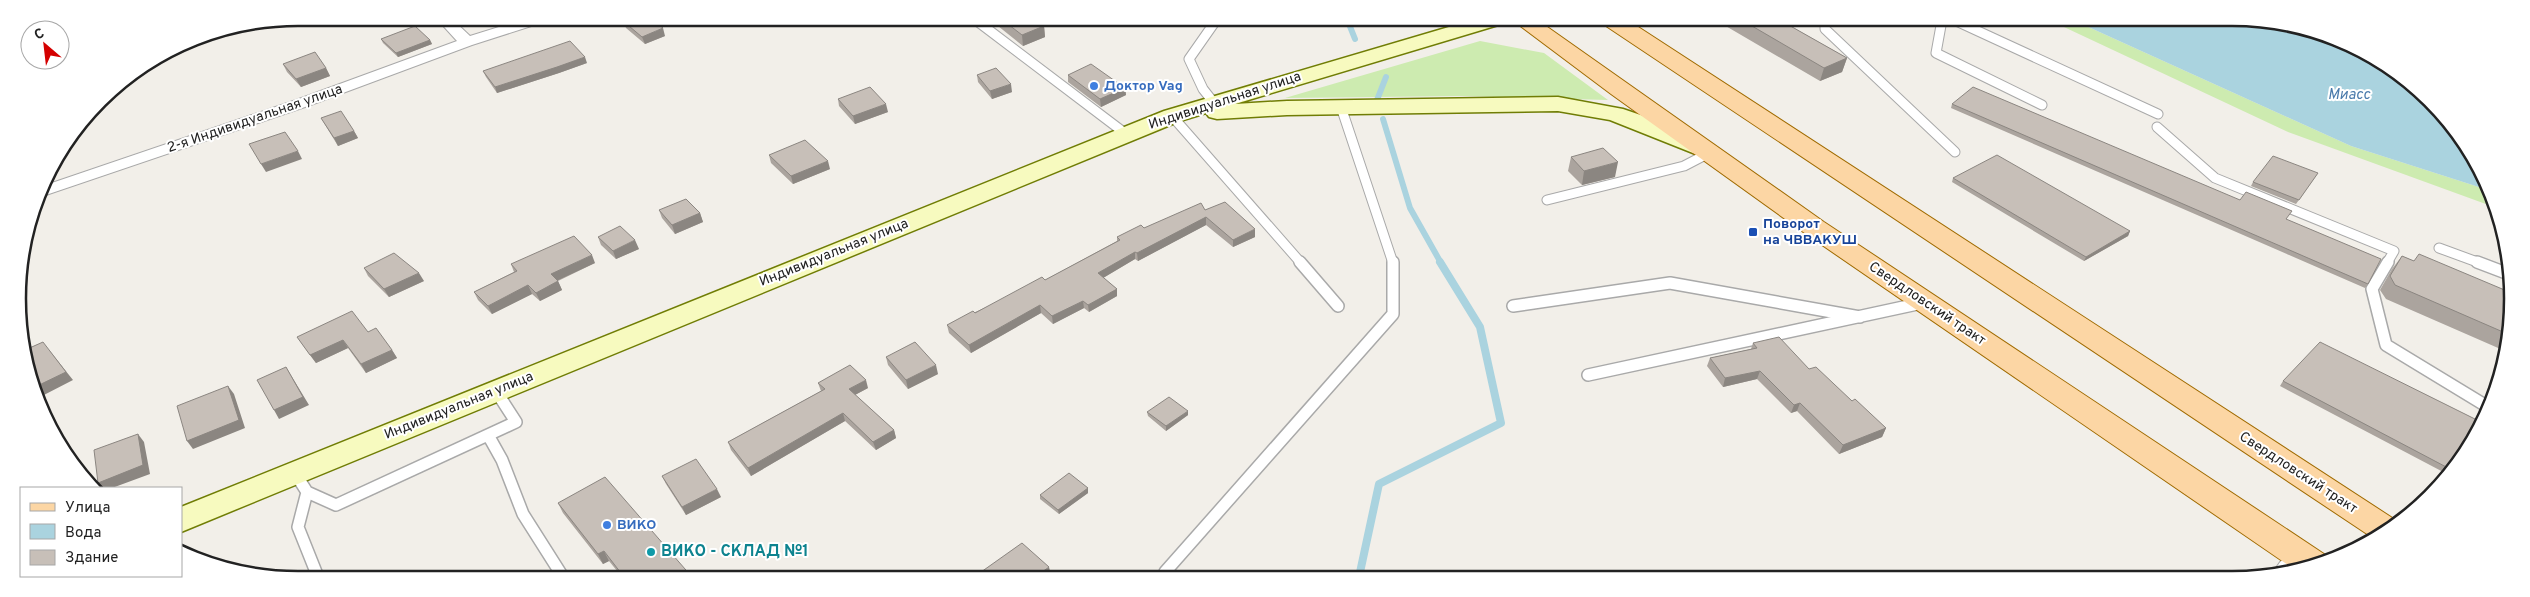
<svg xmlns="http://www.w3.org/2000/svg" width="2530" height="597" font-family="Overpass,sans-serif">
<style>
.grass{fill:#cdebb0}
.water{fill:#aad3df}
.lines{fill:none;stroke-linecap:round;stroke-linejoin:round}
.stream-far1{stroke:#aad3df;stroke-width:6}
.stream{stroke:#aad3df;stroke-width:8}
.lane-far1-casing{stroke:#a9a9a9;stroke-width:11}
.lane-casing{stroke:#a9a9a9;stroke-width:14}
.street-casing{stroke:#a9a9a9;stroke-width:2}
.secondary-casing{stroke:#707d05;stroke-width:3}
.primary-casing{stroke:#a06b00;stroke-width:2}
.lane-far1{stroke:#fff;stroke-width:9}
.lane{stroke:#fff;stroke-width:11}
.street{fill:#fff;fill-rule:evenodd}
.secondary{fill:#f7fabf;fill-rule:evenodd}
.primary{fill:#fcd6a4;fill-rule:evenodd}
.wall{fill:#aba49e}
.shaded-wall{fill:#8b8681}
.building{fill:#c7bfb8;stroke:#8b8681}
.shop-dot{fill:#3f7fe0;stroke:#fff;stroke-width:2}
.transit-dot{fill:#1a4fb4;stroke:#fff;stroke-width:2}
.culture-dot{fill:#0f9aa8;stroke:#fff;stroke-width:2}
.labels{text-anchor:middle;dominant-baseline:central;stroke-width:4;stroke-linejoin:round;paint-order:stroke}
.shop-label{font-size:14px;font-weight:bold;fill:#366cbe;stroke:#fff;text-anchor:start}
.street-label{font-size:14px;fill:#222;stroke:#fff}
.transit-label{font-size:14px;font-weight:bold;fill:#164399;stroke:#fff;text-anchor:start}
.water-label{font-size:15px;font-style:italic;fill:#4a7aab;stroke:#fff}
.near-culture-label{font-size:16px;font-weight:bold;fill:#0d838f;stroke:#fff;text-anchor:start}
.rim{fill:none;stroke:#222;stroke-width:2.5}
</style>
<rect width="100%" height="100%" fill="#f2efe9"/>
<!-- grass -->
<path class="grass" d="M2049 20H2073L2351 146 2485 189 2494 207 2288 132Z
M1480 41 1544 53 1608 100 1462 96 1285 98Z"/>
<!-- water -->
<path class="water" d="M2073 20H2268L2372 55 2455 128 2485 189 2351 146Z"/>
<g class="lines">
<!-- stream-far1 -->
<path class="stream-far1" d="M1347 19 1355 39
M1377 100 1386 77
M1383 119 1410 208 1441 263"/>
<!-- stream -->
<path class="stream" d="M1359 577 1379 484 1501 423 1480 327 1440 262"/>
<!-- lane-far1 casing -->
<g class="lane-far1-casing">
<path id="lane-far1" d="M973 18 1126 134
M1825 19V29L1955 152
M1942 20 1936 53 2042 105
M1954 20 2158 114
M1214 103 1203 89 1189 59 1217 19
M1341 107 1393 263
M1172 116 1301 263
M2157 127 2215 178 2394 251 2387 263
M1547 200 1684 166 1709 153
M2439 248 2480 263"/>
</g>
<!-- lane casing -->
<g class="lane-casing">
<path id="lane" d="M1300 262 1338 306
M2388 262 2372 289 2386 345 2488 407
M2477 262 2506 273
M1513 306 1670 283 1860 317
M1588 375 1922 303
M488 435 502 460 523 514 563 577
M295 473 307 492 336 505 516 422 496 391
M307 492 298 527 318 577
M1165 572 1393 314V262"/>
</g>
<!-- street casing -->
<g class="street-casing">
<path id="street" d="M436 18H451L470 36 528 18H549L547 21 472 45 308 106 40 197 43 186 296 100 457 41Z
M2301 548 2309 551 2312 557 2309 563 2275 575 2274 572C2279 561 2289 552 2301 548Z"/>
</g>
<!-- secondary casing -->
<g class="secondary-casing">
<path id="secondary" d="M1476 19H1508L1505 23 1235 104 1287 101 1558 97 1623 109 1658 121 1706 143 1710 148 1706 153 1698 155 1610 120 1558 111 1287 115 1217 119 1209 117 1206 113 1180 121 181 532V507L1164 111Z"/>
</g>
<!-- primary casing -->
<g class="primary-casing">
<path id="primary" d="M1511 19H1536L1824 222 2324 554 2326 559 2294 569 1806 234 1611 94Z
M1600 19H1626L2397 521 2373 538 1603 24Z"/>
</g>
<!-- lane-far1 -->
<use href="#lane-far1" class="lane-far1"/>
<!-- lane -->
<use href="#lane" class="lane"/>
<!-- street -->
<use href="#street" class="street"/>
<!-- secondary -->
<use href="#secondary" class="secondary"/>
<!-- primary -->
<use href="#primary" class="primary"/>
</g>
<!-- wall -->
<path class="wall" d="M988 18H1034L1044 26 1045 37 1023 46Z
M1119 19H1152L1133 27Z
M1725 19H1778L1847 58 1842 72 1820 81 1724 25Z
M623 21 665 36 645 44 626 28Z
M381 39 430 40 432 44 398 57 383 43Z
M587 63 559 73 497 93 486 77 483 71Z
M283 64 326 68 330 76 301 87 287 72Z
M977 75 1012 92 992 99 978 82Z
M1068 75 1125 88 1126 95 1101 107 1068 82Z
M838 99 888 112 855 124 839 106Z
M1952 104 2286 219 2368 284 2365 288 1951 108Z
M321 118 354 131 358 138 338 146Z
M769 155 830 169 793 184 771 163Z
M1571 157 1615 177 1582 185 1568 171Z
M2318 173 2296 204 2251 186 2253 182Z
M1953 178 2130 231 2128 236 2084 261 1952 182Z
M659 210 700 213 703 222 675 234 662 218Z
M1205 210 1255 237 1233 247 1206 225 1138 261 1135 259 1103 278 1117 289V296L1089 312 1084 308 1053 324 1041 313 971 353 949 333 947 325 1045 280 1117 241V237L1144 228Z
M598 237 639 249 616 259 601 245Z
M2504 238 2505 251 2498 249Z
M2402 256 2414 261 2507 291 2510 335 2505 351 2386 299 2380 290 2392 269Z
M595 263 558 281 562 290 540 301 532 294 492 314 478 300 474 292 514 272 511 264Z
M364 268 424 281 389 297 368 276Z
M368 332 392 350 397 358 366 373 348 348 316 363 297 337Z
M1753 343 1809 369 1852 401 1886 428 1882 437 1839 454 1797 411 1791 413 1757 379 1723 387 1707 366 1710 358 1751 349Z
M886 357 938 374 908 389 888 365Z
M2283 381 2483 423 2447 474 2280 386Z
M818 383 868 388 855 395 894 430 896 438 876 450 845 421 751 476 731 450 728 442 821 391Z
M1147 412 1188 415 1166 431 1148 416Z
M662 476 721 497 686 515 666 484Z
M1088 488V493L1059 514 1040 499V495Z
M558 503 692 577H622L609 561 603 564 563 513Z"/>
<!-- shaded-wall -->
<path class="shaded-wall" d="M1132 19H1152L1133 27Z
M1044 26 1045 37 1023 46 1022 35Z
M663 28 665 36 645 44 642 37Z
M430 40 432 44 398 57 396 53Z
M585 57 587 63 559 73 497 93 495 87Z
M1847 58 1842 72 1820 81 1824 68Z
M326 68 330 76 301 87 296 79Z
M1011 84 1012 92 992 99 990 91Z
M1125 88 1126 95 1101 107 1100 99Z
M886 104 888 112 855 124 853 116Z
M354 131 358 138 338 146 334 138Z
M298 151 302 159 266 172 261 164Z
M828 161 830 169 793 184 791 176Z
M1618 162 1615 177 1582 185 1584 171Z
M700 213 703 222 675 234 672 225Z
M1206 217V225L1138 261 1137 253Z
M1255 229V237L1233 247V240Z
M2130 231 2128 236 2084 261 2086 257Z
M635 240 639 249 616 259 613 251Z
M1135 252V259L1098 281V273Z
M592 255 595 263 554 282 551 274Z
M419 273 424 281 389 297 384 289Z
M558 281 562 290 540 301 536 293Z
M528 285 532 294 492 314 488 306Z
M1117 289V296L1089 312 1088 305Z
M1083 301 1084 308 1053 324 1052 316Z
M1040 305 1041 313 971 353 969 345Z
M343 340 348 348 316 363 310 355Z
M49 350 73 380 40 397 35 387Z
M392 350 397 358 366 373 361 364Z
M936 365 938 374 908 389 906 380Z
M286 367 309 405 279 419 274 410Z
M1760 371 1757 379 1723 387 1725 378Z
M866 380 868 388 851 397 849 389Z
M228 386 234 394 245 428 193 449 187 441Z
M1800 403 1797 411 1791 413 1794 405Z
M1188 411V415L1166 431V426Z
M843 413 845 421 751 476 748 468Z
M1886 428 1882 437 1839 454 1843 445Z
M894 430 896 438 876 450 873 442Z
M138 434 144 442 150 474 112 488H102L98 483Z
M1088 488V493L1059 514 1058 510Z
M717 489 721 497 686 515 682 507Z
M604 551 609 561 603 564 598 554Z
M1049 567 1051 575 1048 577H1035Z"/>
<!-- building -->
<path class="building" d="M630 18H650L663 28 642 37 623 21Z
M1000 18H1034L1044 26 1022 35Z
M1740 19H1778L1847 58 1824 68Z
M415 26 430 40 396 53 381 39Z
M570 41 585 57 557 67 495 87 483 71Z
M315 52 326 68 296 79 283 64Z
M1091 64 1125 88 1100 99 1068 75Z
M996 68 1011 84 990 91 977 75Z
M870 87 886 104 853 116 838 99Z
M1973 87 2240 200 2246 192 2292 211 2286 219 2381 259 2368 284 1952 104Z
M341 111 354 131 334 138 321 118Z
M285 132 298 151 261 164 249 144Z
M805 140 828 161 791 176 769 155Z
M1603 148 1618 162 1584 171 1571 157Z
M1997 155 2130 231 2086 257 1953 178Z
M2273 156 2318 173 2299 200 2253 182Z
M686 199 700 213 672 225 659 210Z
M1225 202 1255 229 1233 240 1206 217 1137 253 1135 252 1098 273 1117 289 1088 305 1083 301 1052 316 1040 305 969 345 947 325 973 311 975 313 1042 277 1045 280 1120 240 1117 237 1141 225 1144 228 1201 203 1205 210Z
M620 226 635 240 613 251 598 237Z
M574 236 592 255 551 274 558 281 536 293 528 285 488 306 474 292 517 271 511 264Z
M394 253 419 273 384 289 364 268Z
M2419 254 2507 291 2510 335 2395 285 2390 276 2402 256 2414 261Z
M352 311 368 332 376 328 392 350 361 364 343 340 310 355 297 337Z
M1779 337 1809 369 1816 367 1852 401 1855 399 1886 428 1843 445 1800 403 1794 405 1760 371 1725 378 1710 358 1757 348 1753 343Z
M43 342 66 372 35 387 27 372 25 350Z
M915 342 936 365 906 380 886 357Z
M2320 342 2483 423 2450 469 2283 381Z
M850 365 866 380 849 389 894 430 873 442 843 413 748 468 728 442 825 389 818 383Z
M286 367 303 397 274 410 257 380Z
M228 386 239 420 187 441 177 406Z
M1169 397 1188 411 1166 426 1147 412Z
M138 434 143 465 98 483 94 450Z
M696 459 717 489 682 507 662 476Z
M1069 473 1088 488 1058 510 1040 495Z
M605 477 692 577H624L604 551 598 554 558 503Z
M1022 543 1049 567 1035 577H974Z"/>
<!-- markers -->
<g class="shop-dot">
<circle cx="1094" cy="86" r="5"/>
<circle cx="607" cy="525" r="5"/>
</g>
<rect class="transit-dot" x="1748" y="227" width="10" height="10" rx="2.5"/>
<circle class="culture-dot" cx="651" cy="552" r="5"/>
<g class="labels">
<!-- shop labels -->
<g class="shop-label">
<text x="1104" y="86">Доктор Vag</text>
<text x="617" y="525">ВИКО</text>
</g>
<!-- street labels -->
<g class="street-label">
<text transform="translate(1225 101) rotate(-18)">Индивидуальная улица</text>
<text transform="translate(255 119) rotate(-19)">2-я Индивидуальная улица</text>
<text transform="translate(834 253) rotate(-22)">Индивидуальная улица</text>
<text transform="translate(1927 304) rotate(34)">Свердловский тракт</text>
<text transform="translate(459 406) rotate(-22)">Индивидуальная улица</text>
<text transform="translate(2298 473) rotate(33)">Свердловский тракт</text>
</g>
<!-- transit labels -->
<g class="transit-label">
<text x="1763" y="224">Поворот<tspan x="1763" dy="16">на ЧВВАКУШ</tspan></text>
</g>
<!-- water labels -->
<g class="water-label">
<text x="2349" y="95">Миасс</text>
</g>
<!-- near-culture labels -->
<g class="near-culture-label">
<text x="661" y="552">ВИКО - СКЛАД №1</text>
</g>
</g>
<!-- crop -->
<path d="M0 0H2530V597H0ZM298 26H2232A272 272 0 0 1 2504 298V299A272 272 0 0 1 2232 571H298A272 272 0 0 1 26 299V298A272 272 0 0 1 298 26Z" fill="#fff" fill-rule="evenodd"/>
<path class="rim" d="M298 26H2232A272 272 0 0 1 2504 298V299A272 272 0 0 1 2232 571H298A272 272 0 0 1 26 299V298A272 272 0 0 1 298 26Z"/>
<!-- legend -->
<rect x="20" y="487" width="162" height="90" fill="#ffffff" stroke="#a7a7a7"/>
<rect x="30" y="503" width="25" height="8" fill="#fcd6a4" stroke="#a7a7a7"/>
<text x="65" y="512" font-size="15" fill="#222222">Улица</text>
<rect x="30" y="524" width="25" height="15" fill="#aad3df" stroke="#a7a7a7"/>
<text x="65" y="537" font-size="15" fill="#222222">Вода</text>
<rect x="30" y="550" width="25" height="15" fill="#c7bfb8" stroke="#a7a7a7"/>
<text x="65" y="562" font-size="15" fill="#222222">Здание</text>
<!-- north arrow -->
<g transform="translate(45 45) rotate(332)"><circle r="24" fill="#ffffff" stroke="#a7a7a7"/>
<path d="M0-4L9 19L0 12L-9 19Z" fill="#d40000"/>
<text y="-8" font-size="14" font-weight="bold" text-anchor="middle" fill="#222222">С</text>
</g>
</svg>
